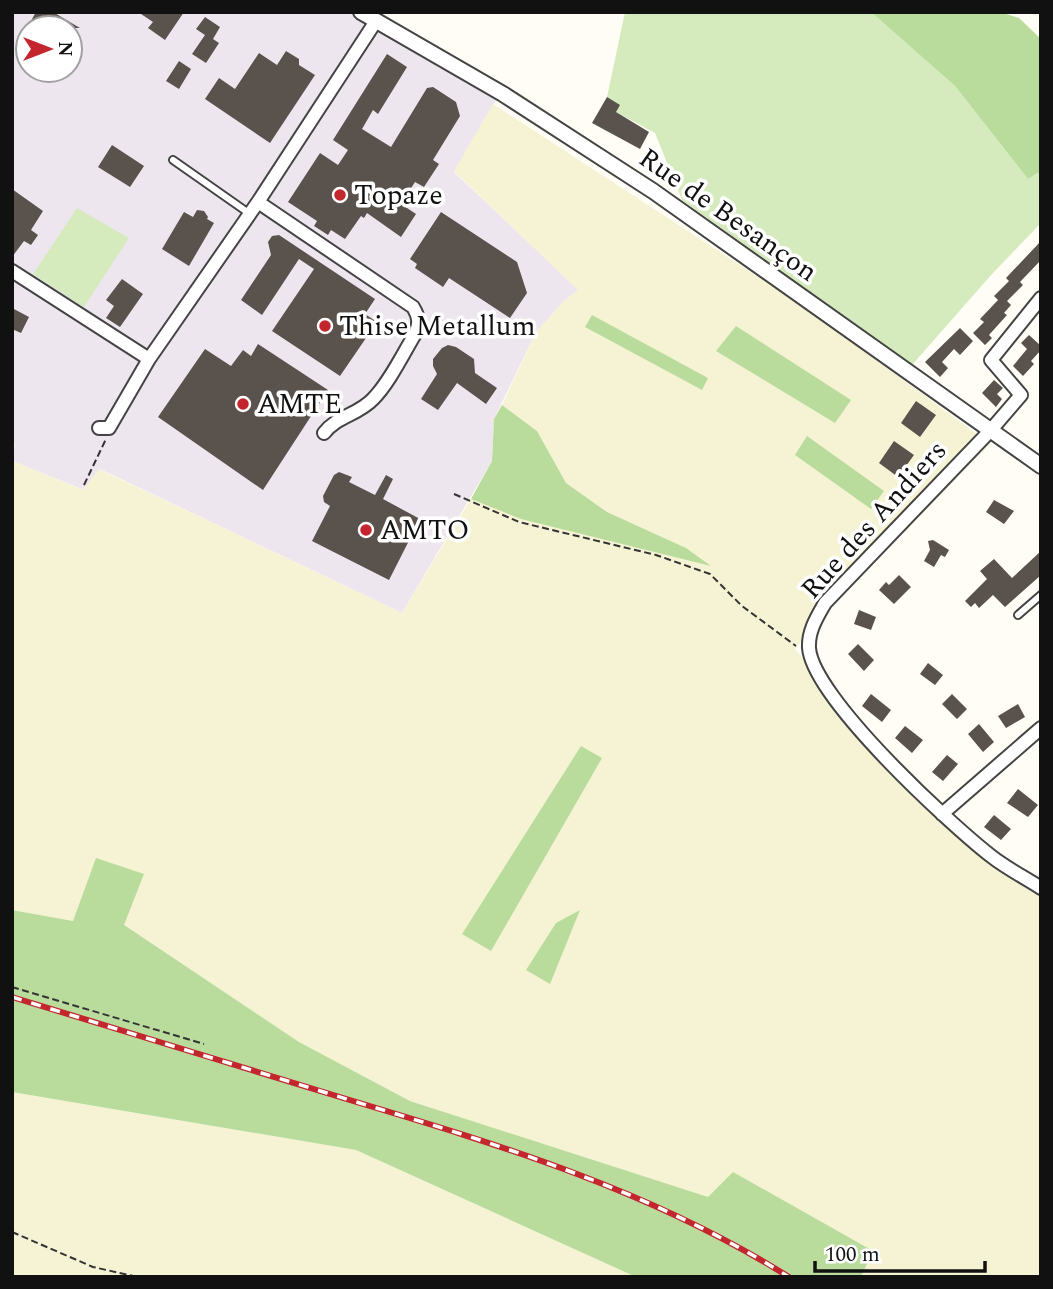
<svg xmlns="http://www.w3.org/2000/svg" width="1053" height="1289" font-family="Spectral,serif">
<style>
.industrial{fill:#eee6ef;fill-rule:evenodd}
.farmland{fill:#f6f3d4}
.green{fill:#d5ebbd}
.forest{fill:#b9dc9c}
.building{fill:#5a524d}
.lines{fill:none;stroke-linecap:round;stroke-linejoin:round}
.service-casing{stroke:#444;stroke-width:10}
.minor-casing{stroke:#444;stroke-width:16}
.tertiary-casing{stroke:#444;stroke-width:18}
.path{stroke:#333;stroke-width:2;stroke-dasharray:7 3.5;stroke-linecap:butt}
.service{stroke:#fff;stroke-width:6}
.minor{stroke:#fff;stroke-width:12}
.tertiary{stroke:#fff;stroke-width:14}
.rail-casing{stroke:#c4262e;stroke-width:6}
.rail{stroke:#fff;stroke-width:3.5;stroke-dasharray:10;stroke-linecap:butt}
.poi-dot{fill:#c4262e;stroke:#fff;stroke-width:2.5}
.labels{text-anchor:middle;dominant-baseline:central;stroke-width:7;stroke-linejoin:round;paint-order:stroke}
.poi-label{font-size:28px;fill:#111;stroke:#fff;text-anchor:start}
.street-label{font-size:28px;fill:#111;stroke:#fff}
</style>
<rect width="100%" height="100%" fill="#fffdf5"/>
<!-- industrial -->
<path class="industrial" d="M12 12H377L503 88 454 172 579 290 565 300 536 332 494 419 492 461 402 613 100 469 84 490 12 461 15 444 12 442ZM28 28H70V70H28Z"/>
<!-- farmland -->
<path class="farmland" d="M493 104 809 310 990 444 827 610 795 649 942 820 1041 882V1277H861L873 1251 410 1101 299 1042 123 925 144 874 73 921 12 910V461L83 490 99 469 402 613 471 499 522 519 686 548 607 512 566 483 537 431 502 405 536 332 565 300 578 290 454 171Z
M12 1092 356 1150 636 1277H12Z"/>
<!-- green -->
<path class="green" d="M625 12H871L955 86 1028 179 1041 171V223L992 274 912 365 682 200 655 133 616 112 607 97Z
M77 208 129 238 84 307 33 274Z"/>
<!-- forest -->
<path class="forest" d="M871 12H1000L1019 18 1041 39V171L1028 179 955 86Z
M592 315 708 378 702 390 585 327Z
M736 326 851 400 835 423 716 351Z
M502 405 537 431 566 483 607 512 686 548 711 566 521 519 471 499 492 461 494 419Z
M807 436 884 491 871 509 795 455Z
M581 746 602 758 491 951 462 934Z
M96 858 144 874 124 925 299 1042 410 1101 708 1197 733 1172 873 1251 861 1277H636L356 1150 12 1092V910L73 921Z
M580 910 550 984 526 970 556 923Z"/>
<!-- building -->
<path class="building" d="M36 12H53L80 28H28V50L18 44Z
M138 12H184L165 40 148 28 153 22Z
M205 17 220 27 213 39 219 43 206 63 192 54 205 35 196 29Z
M286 51 299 59V65L315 75 270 143 205 99 219 78 235 89 259 53 277 65Z
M387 54 407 67 378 114 373 110 362 129 391 147 427 88 433 87 456 102 460 116 433 160 439 164 424 187 415 182 401 204 416 214 401 237 367 213 364 218 361 216 345 239 331 230 328 235 314 226 317 221 288 202 320 153 338 165 348 150 333 140Z
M179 61 191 69 179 89 166 81Z
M607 97 620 105 616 112 649 132 640 149 592 123Z
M112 145 144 166 130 187 98 167Z
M12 189 43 211 31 230 38 235 31 245 24 241 12 257Z
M197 210 204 211 208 217 207 219 214 223 189 266 162 249 184 212 193 217Z
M441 212 517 262 527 293 510 318 449 278 443 287 415 268 417 264 410 259Z
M279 235 375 299 365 314 377 322 340 376 272 331 314 269 299 259 262 315 241 300 271 255 268 242 272 236Z
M1041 241V260L1020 282 1023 285 1007 301 1011 305 1004 313 1007 315 989 335 992 338 985 345 973 333 984 322 980 319 998 300 994 296 1009 281 1006 278Z
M122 279 143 294 120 327 106 318 114 306 106 300Z
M12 308 29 317 21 333 12 329Z
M960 328 973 341 960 355 954 349 942 362 948 368 940 377 925 362Z
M1029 335 1041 346V350L1031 361 1034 364 1023 376 1013 366 1027 349 1021 343Z
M258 344 328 390 263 490 158 417 205 349 231 366 243 350 251 356Z
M448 345 456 347 474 359 475 373 497 388 486 404 457 383 438 410 421 399 437 374 433 366V359L442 348Z
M994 380 1003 388 997 394 1002 399 996 407 982 393Z
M916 401 936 415 920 437 901 423Z
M894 441 914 455 898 477 879 463Z
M339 472 352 477 349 482 375 495 386 475 393 479 383 499 420 519 389 580 312 541 330 506 324 502 323 496 334 475Z
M994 500 1014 511 1004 524 986 512Z
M933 540 949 550 945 557 941 555 934 567 924 561 930 550 928 541Z
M1041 551V575L1005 607 993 595 979 608 975 603 971 607 965 601 987 579 980 571 994 559 1012 578Z
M899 575 911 587 894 604 879 590 886 582 889 585Z
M859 610 876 617 871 630 854 624Z
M858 644 874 660 864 671 848 654Z
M928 663 943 675 935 685 920 674Z
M871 694 891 710 882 722 862 706Z
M952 694 967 709 957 719 942 704Z
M1018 704 1025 717 1006 728 998 716Z
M979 724 994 742 983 752 968 734Z
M905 726 923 740 912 753 895 738Z
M947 755 958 764 943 781 932 772Z
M1018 789 1038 805 1028 817 1007 803Z
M994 815 1011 829 1001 840 984 827Z"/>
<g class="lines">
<!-- service casing -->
<g class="service-casing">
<path id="service" d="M173 160 250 214
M1018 615 1041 595"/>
</g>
<!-- minor casing -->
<g class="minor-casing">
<path id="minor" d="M258 202 413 307C419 317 420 323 415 334 403 354 389 383 373 399 358 415 337 416 324 433
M12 271 149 359 258 202 376 21
M1041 298 991 360 1021 395 990 431 825 603C817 617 808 631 809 648 813 698 950 824 991 856 1006 868 1024 877 1041 888
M99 428H109L149 359
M942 814 1041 728"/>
</g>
<!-- tertiary casing -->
<g class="tertiary-casing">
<path id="tertiary" d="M361 12 503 94 653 191 1041 466"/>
</g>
<!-- path -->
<path class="path" d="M84 485 106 439
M454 494 519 522 656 555 710 574 742 606 796 646
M12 987 204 1044
M12 1232 93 1267 138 1277"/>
<!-- service -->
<use href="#service" class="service"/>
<!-- minor -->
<use href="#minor" class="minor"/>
<!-- tertiary -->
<use href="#tertiary" class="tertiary"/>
<!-- rail casing -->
<g class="rail-casing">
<path id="rail" d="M12 997C126 1032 239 1066 353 1101 504 1146 654 1192 789 1277"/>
</g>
<!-- rail -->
<use href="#rail" class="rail"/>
</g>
<!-- markers -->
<g class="poi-dot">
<circle cx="340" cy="195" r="7"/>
<circle cx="325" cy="326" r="7"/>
<circle cx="243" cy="404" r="7"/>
<circle cx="366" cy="530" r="7"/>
</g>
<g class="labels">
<!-- poi labels -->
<g class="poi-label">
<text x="354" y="195">Topaze</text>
<text x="339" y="326">Thise Metallum</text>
<text x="257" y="404">AMTE</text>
<text x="380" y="530">AMTO</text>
</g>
<!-- street labels -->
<g class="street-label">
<text transform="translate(728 215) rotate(35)">Rue de Besançon</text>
<text transform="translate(874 520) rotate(-48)">Rue des Andiers</text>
</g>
</g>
<!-- border -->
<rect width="1053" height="1289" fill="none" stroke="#111111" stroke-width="28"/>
<!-- north arrow -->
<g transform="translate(49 49) rotate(90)"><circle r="33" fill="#ffffff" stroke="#a0a0a0" stroke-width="2"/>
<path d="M0-5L12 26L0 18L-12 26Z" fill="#c4262e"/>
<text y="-10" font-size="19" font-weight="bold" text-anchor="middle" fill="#111111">N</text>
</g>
<!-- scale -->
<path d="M815 1261v10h170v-10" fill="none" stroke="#111111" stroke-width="3.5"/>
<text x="825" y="1261" font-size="21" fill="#111111" stroke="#ffffff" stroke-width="5" paint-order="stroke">100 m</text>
</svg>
